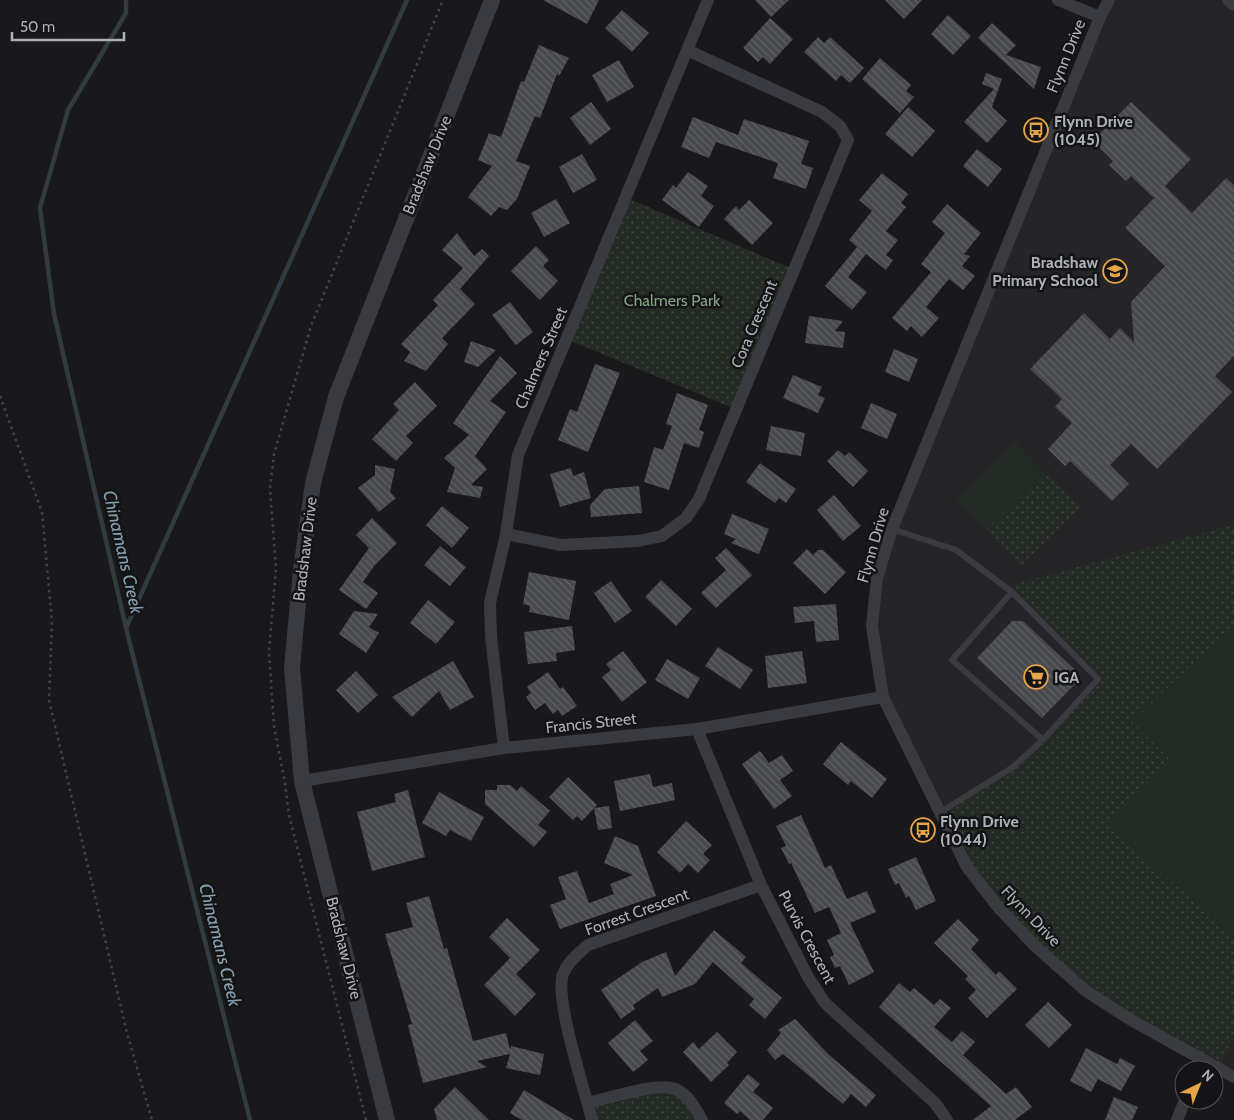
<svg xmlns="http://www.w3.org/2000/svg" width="1234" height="1120" font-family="Cabin,sans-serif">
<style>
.built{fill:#252528}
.green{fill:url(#green-dots)}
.pitch{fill:#232b24}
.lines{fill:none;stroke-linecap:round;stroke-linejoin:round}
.stream{stroke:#323b40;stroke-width:4.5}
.building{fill:url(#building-back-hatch)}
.path{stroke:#404347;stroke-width:2.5;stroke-dasharray:2.5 4;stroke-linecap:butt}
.service{stroke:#3a3b40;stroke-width:6}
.minor{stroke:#3a3b40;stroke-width:12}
.tertiary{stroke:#3a3b40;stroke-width:16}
.labels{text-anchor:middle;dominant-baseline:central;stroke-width:5;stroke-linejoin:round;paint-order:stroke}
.street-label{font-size:16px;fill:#acb1b9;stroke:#141416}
.poi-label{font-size:16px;font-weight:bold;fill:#acb1b9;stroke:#141416;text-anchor:start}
.park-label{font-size:16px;fill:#85a385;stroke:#141416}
.water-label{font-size:18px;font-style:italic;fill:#87a0b1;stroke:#141416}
</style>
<defs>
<pattern id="green-dots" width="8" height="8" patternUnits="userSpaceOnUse" patternTransform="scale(1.25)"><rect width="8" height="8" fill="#232b24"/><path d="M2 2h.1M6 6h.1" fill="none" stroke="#404742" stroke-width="1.8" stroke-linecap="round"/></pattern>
<pattern id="building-back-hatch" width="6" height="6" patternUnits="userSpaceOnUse" patternTransform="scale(1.25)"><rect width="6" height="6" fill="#48494d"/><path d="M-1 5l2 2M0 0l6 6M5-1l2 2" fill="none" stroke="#606165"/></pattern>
</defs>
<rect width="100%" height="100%" fill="#19191b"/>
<!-- built -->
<path class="built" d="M1109 0H1228L1234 5V524L1018 584 1098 679 1013 767 939 813 883 697 872 626 877 578Z
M1234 1036V1077L1219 1069Z"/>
<!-- green -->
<path class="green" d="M625 197 795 270 735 409 566 339Z
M1045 472 1081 507 1021 566 986 529Z
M1234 524V1036L1219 1069 1086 991 998 907 939 813 1013 767 1098 679 1012 592 1018 583Z
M672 1088 702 1120H592L588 1103Z"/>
<!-- pitch -->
<path class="pitch" d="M1015 441 1045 472 986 529 956 499Z
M1234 624V938L1106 822 1169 758 1132 722Z"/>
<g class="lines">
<!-- stream -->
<path class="stream" d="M126 0V13L68 110 40 208 54 314 126 628 250 1120
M126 628 407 0"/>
</g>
<!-- building -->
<path class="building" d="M543 0H599L587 24Z
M755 0H789L771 17Z
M885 0H922L904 19Z
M622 10 649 33 632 52 605 28Z
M948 15 971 36 953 55 931 34Z
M770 18 793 39 770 64 763 57 758 62 743 48Z
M992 23 1016 45 1006 55 1041 67 1034 89 978 38Z
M818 37 824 43 830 37 864 68 850 83 841 75 836 81 804 52Z
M539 45 569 58 559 76 557 74 540 118 535 116 516 161 530 166 517 199 507 210 499 207 491 216 468 197 492 166 478 160 489 133 501 137 521 81 524 82Z
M880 58 911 85 906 91 914 97 900 113 862 79Z
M619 60 634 87 607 102 592 75Z
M986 73 1002 79 992 107 1007 121 987 143 964 122 994 89 982 84Z
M591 102 611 129 590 145 570 118Z
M1131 102 1191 159 1165 186 1192 213 1226 178 1234 185V356L1215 376 1232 392 1157 469 1131 444 1110 465 1129 484 1112 501 1070 461 1065 466 1048 449 1072 423 1055 407 1062 399 1030 369 1084 313 1110 339 1120 328 1134 342 1131 302 1165 266 1125 228 1154 198 1131 176 1126 181 1109 165 1113 161 1093 141Z
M908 107 935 131 912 157 885 134Z
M693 117 738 135 744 119 809 141 801 164 813 168 806 189 773 178 778 163 716 142 709 158 681 147Z
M977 149 1002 169 988 187 963 166Z
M582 154 597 180 573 193 559 167Z
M688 172 708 186 701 196 714 206 699 227 662 200 673 185 676 188Z
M882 173 908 194 901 203 906 207 886 231 898 240 886 255 893 260 886 270 866 254 848 277 867 292 852 310 825 286 857 247 849 240 872 211 859 200Z
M556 199 570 223 544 237 531 213Z
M749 200 773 223 752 245 724 219 736 206 739 210Z
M947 204 981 233 964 254 970 256 962 266 975 276 963 290 949 279 926 307 939 318 922 337 911 326 907 331 892 318 931 272 921 264 945 233 932 222Z
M457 233 474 256 482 249 489 256 460 289 475 304 442 338 448 344 426 371 404 361 410 352 401 344 438 305 433 300 463 268 442 250Z
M536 246 549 260 543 266 558 281 540 300 511 271Z
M510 302 533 332 516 345 492 315Z
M809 316 843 321 835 331 845 332 843 348 805 343Z
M471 341 496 350 478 367 464 362Z
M894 349 918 359 909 382 885 372Z
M500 356 517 373 490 401 506 412 475 456 487 469 471 485 483 487 480 498 447 492 455 468 444 458 469 435 453 423Z
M595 364 620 373 588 452 558 440 570 409 577 412Z
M793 375 822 387 818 395 825 398 818 413 783 398Z
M415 382 437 406 406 436 413 443 396 461 372 439 399 410 393 404Z
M677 393 708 405 699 430 704 432 699 448 684 443 669 490 644 482 654 447 663 450 672 426 666 424Z
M871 403 897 414 887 439 861 428Z
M771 426 805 433 801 456 766 450Z
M838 450 845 456 849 452 868 471 853 487 827 461Z
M760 463 796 489 786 503 779 498 775 503 746 482Z
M375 465 395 469 390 492 396 498 379 512 358 488 375 475Z
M571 468 573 476 584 472 591 498 560 507 550 474Z
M639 486 642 513 591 517 590 505 605 489Z
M834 495 861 526 843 541 817 510Z
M442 506 469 528 452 548 426 525Z
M732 514 769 529 759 554 731 543 736 539 724 534Z
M372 518 397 543 374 566 363 582 378 593 366 609 339 590 369 548 356 535Z
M440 546 466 567 450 586 424 565Z
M726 548 752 575 716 608 701 593 726 570 715 558Z
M807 549 813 555 818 550H823L846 572 825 594 793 563Z
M529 572 576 581 569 620 529 612 530 606 523 604Z
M661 580 692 609 676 626 645 597Z
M611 581 632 611 615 623 594 593Z
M428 600 455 622 436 644 410 623Z
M836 604 839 640 816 642 814 621 795 623 793 607Z
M354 611 378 614 369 627 379 633 366 653 339 634Z
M1012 621H1023L1074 669 1075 684 1042 718 977 658Z
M572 626 575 650 556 653 557 661 528 664 524 632Z
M718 647 753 670 740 689 705 666Z
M623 651 647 682 622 702 602 677 611 670 606 664Z
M802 651 807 683 768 688 765 656Z
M667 659 700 678 688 699 655 680Z
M453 661 474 697 450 710 439 691 412 717 392 697Z
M356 671 378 695 358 713 336 690Z
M548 672 560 689 563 687 577 706 562 716 558 710 553 714 545 703 535 710 526 697 531 693 527 687Z
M841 742 887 779 872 798 851 781 848 785 823 764Z
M760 751 769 763 782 755 793 771 780 780 792 796 774 809 742 764Z
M650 774 653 787 672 783 675 800 620 811 614 781Z
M568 777 597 805 582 821 577 816 573 820 549 797Z
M497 785H510L517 791 521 786 550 811 538 825 547 832 534 847 485 804V790H497Z
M408 790 425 857 372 871 357 812 396 802 394 794Z
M439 792 484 817 471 841 450 830 446 836 422 823Z
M609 806 612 828 598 830 594 808Z
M801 815 825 868 831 865 847 899 867 891 876 912 850 923 874 972 849 985 840 966 835 968 830 957 834 955 827 940 841 933 829 907 815 913 791 863 789 864 781 848 786 846 776 826Z
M686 821 712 845 703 854 710 860 698 873 688 864 680 873 657 852Z
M615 836 638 846 656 896 560 929 550 905 566 899 558 877 577 871 589 903 614 894 610 884 633 875 604 863Z
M916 857 936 901 916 910 909 896 906 898 899 883 895 885 888 869Z
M429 896 444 949 447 948 473 1041 506 1033 510 1050 511 1046 544 1054 540 1075 506 1068 510 1054 477 1061 487 1067 423 1083 408 1025 412 1024 385 934 413 927 406 903Z
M507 918 540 950 516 974 536 994 515 1016 484 985 510 958 489 937Z
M958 919 979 940 971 949 996 975 999 971 1017 989 987 1018 968 998 976 990 965 979 968 976 934 943Z
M714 930 746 957 741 963 782 998 765 1019 749 1005 754 999 713 962 695 984 662 997 658 988 633 1005 635 1009 621 1019 601 990 642 962 666 952 675 976Z
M899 983 910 992 914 988 934 1005 940 999 951 1008 934 1027 952 1042 962 1031 975 1042 963 1055 1006 1094 1016 1087 1032 1107 1015 1120H973L991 1106 879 1007Z
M1048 1002 1072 1025 1049 1048 1025 1025Z
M795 1019 828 1054 876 1095 866 1107 851 1094 843 1104 783 1054 775 1060 767 1050 781 1033 778 1030Z
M635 1020 653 1041 640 1051 648 1060 633 1072 608 1043Z
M717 1032 737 1052 727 1063 729 1065 711 1082 683 1052 693 1042 699 1049Z
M1086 1048 1117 1064 1120 1058 1135 1066 1121 1091 1098 1079 1091 1092 1070 1081Z
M748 1074 760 1084 753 1092 773 1108 763 1120H750L740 1111 737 1114 724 1103Z
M455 1087 489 1120H437L434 1109Z
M524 1090 574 1120H522L510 1113Z
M1114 1097 1138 1107 1132 1120H1105Z"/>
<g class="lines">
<!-- path -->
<path class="path" d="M0 396 42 512 52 621 49 700 127 1033 152 1120
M366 1120 289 815 285 783 274 726 269 652 276 568 270 489 274 454 311 326 443 0"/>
<!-- service -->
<path class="service" d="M892 529 956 550 1012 592 1098 679 1043 740 1013 767 939 813
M1012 592 952 660 1043 740"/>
<!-- minor -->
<path class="minor" d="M1058 0 1100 17
M1109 0 1100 17 892 529 877 578 872 626 883 697 967 867 998 907 1036 947 1086 991 1131 1020 1234 1077
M1228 0 1234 5
M506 534 561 545 638 541 662 536 686 518 699 499 848 140 840 126 822 112 687 50
M697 729 761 885 808 977 825 1003 935 1103 947 1120
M504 748 491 637 490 603 506 534 518 455 708 0
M302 781 504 748 697 729 883 697
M588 1103C607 1098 654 1084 671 1088 687 1091 695 1108 702 1120
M592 1120C585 1091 554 998 563 974 568 962 578 954 588 945L761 885
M1177 1120 1185 1100"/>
<!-- tertiary -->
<path class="tertiary" d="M387 1120 302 781 292 668 301 570 313 483 336 397 492 0"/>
</g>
<!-- icons -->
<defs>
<g id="bus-ring" transform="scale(1.25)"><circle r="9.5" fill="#141416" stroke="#e4a448" stroke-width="1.5"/><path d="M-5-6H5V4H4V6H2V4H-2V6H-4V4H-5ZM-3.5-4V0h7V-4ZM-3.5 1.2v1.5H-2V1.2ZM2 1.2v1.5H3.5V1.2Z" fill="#e4a448"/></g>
<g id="school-ring" transform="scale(1.25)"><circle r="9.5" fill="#141416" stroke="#e4a448" stroke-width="1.5"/><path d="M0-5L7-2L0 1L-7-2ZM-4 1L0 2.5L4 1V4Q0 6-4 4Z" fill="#e4a448"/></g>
<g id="supermarket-ring" transform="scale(1.25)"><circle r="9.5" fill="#141416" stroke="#e4a448" stroke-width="1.5"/><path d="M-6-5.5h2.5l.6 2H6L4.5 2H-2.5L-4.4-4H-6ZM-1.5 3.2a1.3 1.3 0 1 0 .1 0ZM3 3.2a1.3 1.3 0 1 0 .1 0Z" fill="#e4a448"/></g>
</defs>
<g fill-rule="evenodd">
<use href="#bus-ring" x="1036" y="130"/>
<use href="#school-ring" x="1115" y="271"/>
<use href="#supermarket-ring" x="1036" y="677"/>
<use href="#bus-ring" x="923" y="830"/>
</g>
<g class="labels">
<!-- street labels -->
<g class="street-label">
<text transform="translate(1066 56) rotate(-68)">Flynn Drive</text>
<text transform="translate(427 165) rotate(-68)">Bradshaw Drive</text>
<text transform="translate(754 324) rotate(-67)">Cora Crescent</text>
<text transform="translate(541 358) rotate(-67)">Chalmers Street</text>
<text transform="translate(873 545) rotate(-74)">Flynn Drive</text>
<text transform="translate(305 549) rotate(-83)">Bradshaw Drive</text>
<text transform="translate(591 723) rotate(-6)">Francis Street</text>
<text transform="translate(637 912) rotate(-20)">Forrest Crescent</text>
<text transform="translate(1031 916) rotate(46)">Flynn Drive</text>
<text transform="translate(807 937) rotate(62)">Purvis Crescent</text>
<text transform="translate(344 948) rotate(76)">Bradshaw Drive</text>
</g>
<!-- poi labels -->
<g class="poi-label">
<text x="1054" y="121">Flynn Drive<tspan x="1054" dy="18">(1045)</tspan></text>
<text x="1098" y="262" text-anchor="end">Bradshaw<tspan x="1098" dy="18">Primary School</tspan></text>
<text x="1054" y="677">IGA</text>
<text x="940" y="821">Flynn Drive<tspan x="940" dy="18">(1044)</tspan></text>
</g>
<!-- park labels -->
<g class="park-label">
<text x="672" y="300">Chalmers Park</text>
</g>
<!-- water labels -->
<g class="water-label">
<text transform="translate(123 552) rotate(77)">Chinamans Creek</text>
<text transform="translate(220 945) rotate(76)">Chinamans Creek</text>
</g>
</g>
<!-- north arrow -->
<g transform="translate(1199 1085) rotate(43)"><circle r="24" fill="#141416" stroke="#515357"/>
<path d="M0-4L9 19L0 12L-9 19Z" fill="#e4a448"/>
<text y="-8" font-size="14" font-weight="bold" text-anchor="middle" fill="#acb1b9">N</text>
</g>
<!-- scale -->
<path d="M12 32v8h112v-8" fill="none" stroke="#acb1b9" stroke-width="2.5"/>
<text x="20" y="32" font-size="15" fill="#acb1b9" stroke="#141416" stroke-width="4" paint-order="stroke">50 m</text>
</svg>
